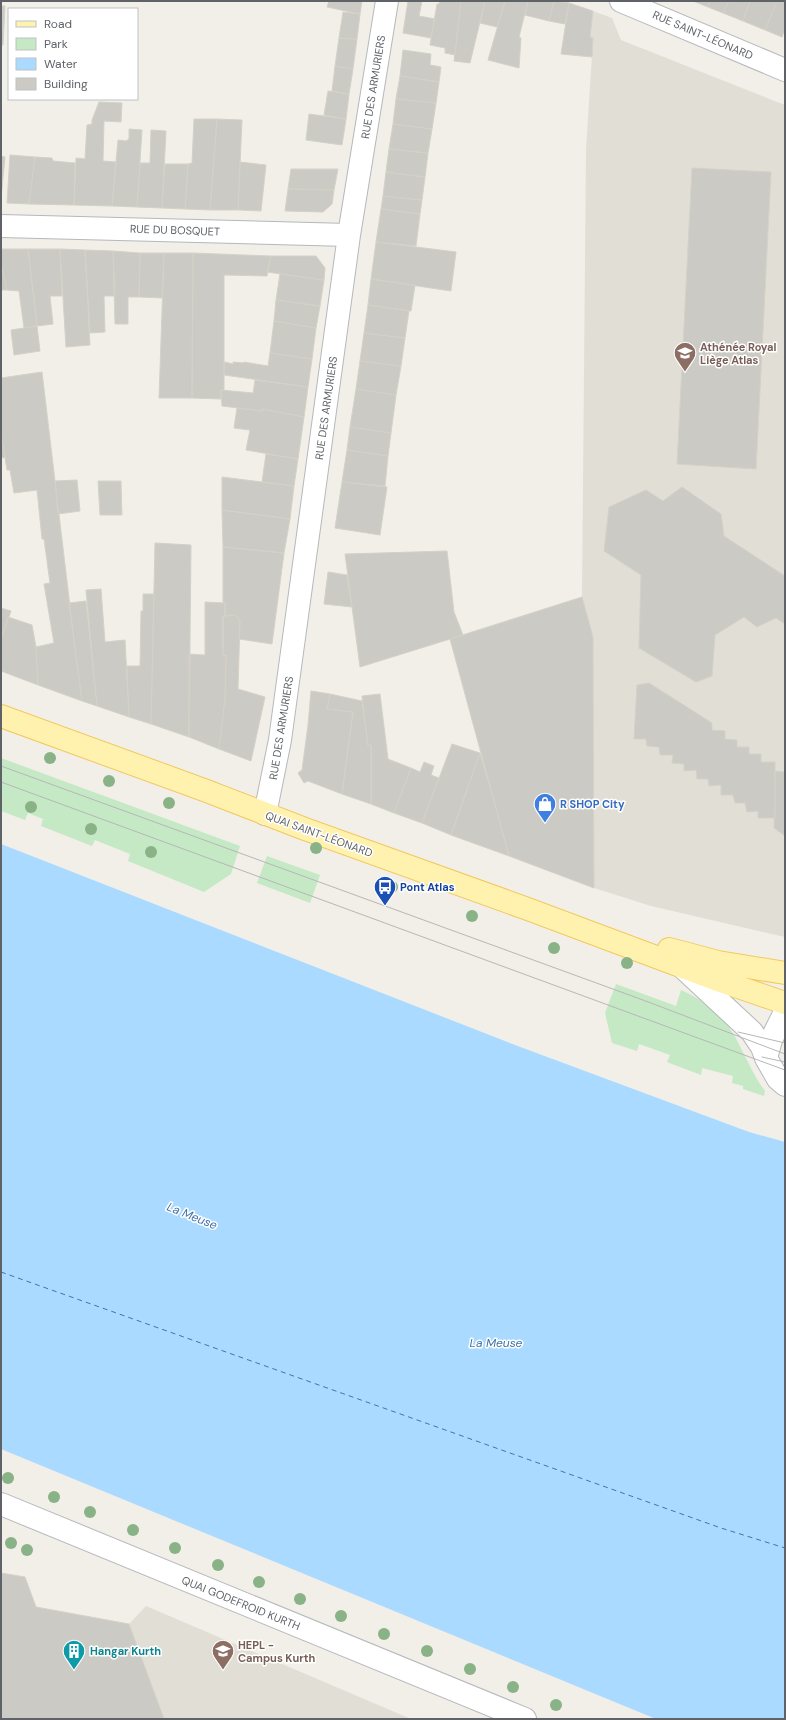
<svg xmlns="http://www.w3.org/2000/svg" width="786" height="1720" font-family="'DM Sans',sans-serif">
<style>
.education{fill:#e1ded6}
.green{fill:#c5e8c5}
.water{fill:#aadaff}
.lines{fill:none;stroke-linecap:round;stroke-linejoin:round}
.ferry{stroke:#4174aa;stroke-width:1;stroke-dasharray:5 4;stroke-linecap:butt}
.building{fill:#cccac5;stroke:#d6d1c6}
.minor-casing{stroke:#b5b8bc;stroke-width:24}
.major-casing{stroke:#f2c960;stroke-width:24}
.minor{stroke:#fff;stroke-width:22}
.major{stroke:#fff2af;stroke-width:22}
.tram{stroke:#b6b7b8;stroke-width:1}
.tree{fill:#89b387}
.labels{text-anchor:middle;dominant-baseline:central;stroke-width:3;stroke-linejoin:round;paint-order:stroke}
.street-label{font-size:11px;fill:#5f6368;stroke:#fff}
.education-label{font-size:11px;font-weight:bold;fill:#785e54;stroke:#fff;text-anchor:start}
.shop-label{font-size:11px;font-weight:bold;fill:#366cbe;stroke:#fff;text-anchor:start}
.transit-label{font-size:11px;font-weight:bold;fill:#164399;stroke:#fff;text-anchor:start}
.culture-label{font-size:11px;font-weight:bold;fill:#0d838f;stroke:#fff;text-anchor:start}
.water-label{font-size:12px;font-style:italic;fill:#4174aa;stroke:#fff}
</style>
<rect width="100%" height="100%" fill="#f1efe8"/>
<!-- education -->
<path class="education" d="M593 11 612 18 621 40 785 105V937L651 906 594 888 593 637 582 597 586 150 593 39 590 37Z
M146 1606 411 1719H164L129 1624Z"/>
<!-- green -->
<path class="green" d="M1 758 240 846 231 874 204 892 128 861 130 854 95 840 92 846 41 826 43 819 28 813 25 820 1 811Z
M267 856 320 875 310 903 257 883Z
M616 984 676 1006 681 990C699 998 718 1010 729 1027 743 1048 750 1071 765 1091L764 1096 743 1089V1086L732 1083 733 1076 702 1068 701 1075 667 1062 670 1055 639 1044 637 1051 612 1043 605 1013Z"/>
<!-- water -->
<path class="water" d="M1 844 515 1045 749 1132 785 1142V1719H656L1 1449Z"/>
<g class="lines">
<!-- ferry -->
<path class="ferry" d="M1 1272 721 1528 785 1548"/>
</g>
<!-- building -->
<path class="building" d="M329 1H362L360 14 327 7Z
M408 1H422L419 16 435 19 431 38 403 33Z
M440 1H461L455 55 445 53V48L430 45 437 4H439Z
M461 1H485L470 63 454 61Z
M485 1H505L497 27 480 23Z
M505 1H528L519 37 521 38 519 68 488 60Z
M528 1H554L549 21 525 15Z
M554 1 569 3 565 24 549 21Z
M693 1H710L708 7Z
M710 1H729L723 13 708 7Z
M729 1H750L743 21 723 13Z
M750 1H777L765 30 743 21Z
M777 1H785V29L782 37 765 30Z
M569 3 593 11 590 37 593 38 592 57 561 54Z
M1 6H5L3 45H1Z
M343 12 360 14 357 39 339 38Z
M339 38 357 39 353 69 335 66Z
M403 50 431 54 430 65 441 67 439 82 400 76Z
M335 66 353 69 349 94 332 91Z
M400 76 439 82 436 103 396 99Z
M328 91 349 94 346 119 324 115Z
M396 99 436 103 432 129 393 124Z
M99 102 122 103 121 122 104 121 103 161 116 162 112 206 74 205 76 158 85 159 87 125 92 124V120Z
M309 114 346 119 342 145 306 140Z
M194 119H217L210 210 185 209 188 164 192 163Z
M217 119 242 120 238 210H210Z
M393 124 432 129 428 153 389 149Z
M129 129 142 130 137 207 112 206 118 140 126 141 129 139Z
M151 130 166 131 162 208 137 207 140 163H150Z
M389 149 428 153 425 177 386 172Z
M10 155 35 157 29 204 7 203Z
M1 156 5 157 1 198Z
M35 157 52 158 53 161 75 163 74 205 29 204Z
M240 162 266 165 261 211 238 210Z
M165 164H188L185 209 162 208Z
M692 168 771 172 756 469 677 464Z
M291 169H338L334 190 288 189Z
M386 172 425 177 422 200 383 196Z
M288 189 334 190 332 204 323 212 285 211Z
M383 196 422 200 420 214 381 209Z
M381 209 420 214 416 246 376 242Z
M376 242 456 252 451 291 371 279Z
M1 249H28L37 326 24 328 19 291 7 290 1 264Z
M28 249H60L62 296H50L53 324 37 326Z
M60 249 85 250 90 345 66 347Z
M85 250 113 251 115 296H104L105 332 90 333Z
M113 251 140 253 139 297H128V324H115Z
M140 253H164L162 298 139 297Z
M164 253H193L192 398H159Z
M193 253 271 256 267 276 224 275V390H221V399L192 398Z
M271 256H316L325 268 324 280 267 272Z
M1 264 7 290H1Z
M280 274 324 280 320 306 276 300Z
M371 279 415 285 411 311 368 305Z
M276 300 320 306 316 328 274 321Z
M368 305 409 311 405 338 364 333Z
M274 321 316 328 312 359 270 353Z
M37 326 40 351 14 355 11 330Z
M364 333 405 338 401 366 360 361Z
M270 353 312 359 308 387 224 375V362L233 364V362L244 363V362L268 366Z
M360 361 401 366 396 395 356 389Z
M42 372 74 640 82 701 38 685 36 647 54 643 44 584 50 583 44 539H42L37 490 14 493 10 470H7L1 433V378Z
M255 380 308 387 304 417 262 409V411L222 406 221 390 253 393Z
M356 389 396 395 391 433 350 427Z
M237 408 262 411V409L304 417 298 459 246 450 250 430 234 428Z
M350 427 391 433 388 456 347 450Z
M1 433 5 457 1 458Z
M347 450 388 456 385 486 342 482Z
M266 454 298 459 294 486 262 482Z
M222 477 294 486 290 519 222 510Z
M77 480 80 511 58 514 55 481Z
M98 481H121L122 515H100Z
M342 482 387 487 380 535 335 528Z
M682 487 721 514 724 536 785 576V624L776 618 757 627 744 617 715 635 712 676 696 682 639 648 641 575 604 551 609 507 646 490 663 501Z
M222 510 290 519 284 553 223 547Z
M155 543 191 545 189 737 151 724Z
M223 547 284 553 272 644 239 639 240 621 235 615 225 616V603L223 602Z
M447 551 454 612 463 635 360 667 345 554Z
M328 572 347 575 352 607 324 604Z
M101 589 105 642 125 640 129 717 97 706 86 590Z
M143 594H154L151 724 129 717 127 666H140L141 611H143Z
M582 597 593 637 594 888 509 856 450 639Z
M86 601 97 706 82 701 69 603Z
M205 602 225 603V616H223V655H226L225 699 219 749 189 737V654L205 655Z
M1 608 11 611 1 639Z
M235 615 240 621 238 689 265 697 251 761 219 749 225 699 226 655H223V616Z
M8 617 32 625 36 647 38 685 1 671V639Z
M649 683 712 723V730L725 731V739L737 740V747H749V754H761V762H775V818H758V811L747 812 745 803H735L733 795H721V785L709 786 708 779H697L696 770 684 771V764L672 763 673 755H660L659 747 647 746 646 739H634L637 685Z
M311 691 330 694 327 709 353 712 342 794 308 781 304 783 298 773 302 770 308 725Z
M330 694 362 701 368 746 371 745V804L342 794 353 712 327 709Z
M380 694 388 759 411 768 394 813 371 804V745L368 746 362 696Z
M452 744 480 753 451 835 422 823Z
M480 753 492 794 509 856 451 835Z
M424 762 434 766 431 775 439 778 422 823 394 813 411 768 420 772Z
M775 771 785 772V836L774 828Z
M1 1573 25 1577 36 1607 129 1624 164 1719H1Z"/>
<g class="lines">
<!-- minor casing -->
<g class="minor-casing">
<path id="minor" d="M621 1 785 70
M1 226 349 235
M265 814 280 740 349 235 387 1
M681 966 752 1032 762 1047 766 1058 778 1079 785 1085
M766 1058 771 1040 785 1012
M1 1504 525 1719"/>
</g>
<!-- major casing -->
<g class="major-casing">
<path id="major" d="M1 716 204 790 305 829 525 908 715 979 785 1003
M669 949 718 962 785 973"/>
</g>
<!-- minor -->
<use href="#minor" class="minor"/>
<!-- major -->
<use href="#major" class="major"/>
<!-- tram -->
<path class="tram" d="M1 766 643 1000 785 1054
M1 782 785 1070
M738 1032 785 1043
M762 1057 785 1062"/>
</g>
<!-- trees -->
<g class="tree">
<circle cx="50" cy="758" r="6"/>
<circle cx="109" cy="781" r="6"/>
<circle cx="169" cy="803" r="6"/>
<circle cx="31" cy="807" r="6"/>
<circle cx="91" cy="829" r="6"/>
<circle cx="316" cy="848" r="6"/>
<circle cx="151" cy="852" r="6"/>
<circle cx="392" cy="887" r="6"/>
<circle cx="472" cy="916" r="6"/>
<circle cx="554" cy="948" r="6"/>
<circle cx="627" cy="963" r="6"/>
<circle cx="8" cy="1478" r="6"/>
<circle cx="54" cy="1497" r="6"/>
<circle cx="90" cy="1512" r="6"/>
<circle cx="133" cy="1530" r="6"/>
<circle cx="11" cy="1543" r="6"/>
<circle cx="175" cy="1548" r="6"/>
<circle cx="27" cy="1550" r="6"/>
<circle cx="218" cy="1565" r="6"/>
<circle cx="259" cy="1582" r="6"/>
<circle cx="300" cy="1599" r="6"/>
<circle cx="341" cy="1616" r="6"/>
<circle cx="384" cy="1634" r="6"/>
<circle cx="427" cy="1651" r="6"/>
<circle cx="470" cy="1669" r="6"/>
<circle cx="513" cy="1687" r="6"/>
<circle cx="556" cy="1705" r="6"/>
</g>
<!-- icons -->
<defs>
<g id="school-pin" transform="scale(1.15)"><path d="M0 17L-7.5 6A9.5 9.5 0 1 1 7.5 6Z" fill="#8d6e63" stroke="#fff"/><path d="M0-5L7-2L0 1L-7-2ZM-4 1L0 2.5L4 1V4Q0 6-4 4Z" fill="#fff"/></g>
<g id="shop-pin" transform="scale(1.15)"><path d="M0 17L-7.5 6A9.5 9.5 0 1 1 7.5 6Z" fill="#3f7fe0" stroke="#fff"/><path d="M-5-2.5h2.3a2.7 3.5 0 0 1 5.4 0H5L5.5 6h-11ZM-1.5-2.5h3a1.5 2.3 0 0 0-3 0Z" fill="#fff"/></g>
<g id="bus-pin" transform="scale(1.15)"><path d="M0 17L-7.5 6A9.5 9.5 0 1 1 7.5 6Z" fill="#1a4fb4" stroke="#fff"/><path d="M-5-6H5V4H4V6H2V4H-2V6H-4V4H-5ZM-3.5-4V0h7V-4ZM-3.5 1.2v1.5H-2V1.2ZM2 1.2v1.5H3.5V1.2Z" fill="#fff"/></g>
<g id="building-pin" transform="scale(1.15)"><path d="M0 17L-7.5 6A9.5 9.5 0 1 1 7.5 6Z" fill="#0f9aa8" stroke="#fff"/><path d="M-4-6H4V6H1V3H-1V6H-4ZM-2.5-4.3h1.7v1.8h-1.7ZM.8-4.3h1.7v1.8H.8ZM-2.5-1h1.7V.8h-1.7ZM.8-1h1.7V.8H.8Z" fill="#fff"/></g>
<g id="university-pin" transform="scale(1.15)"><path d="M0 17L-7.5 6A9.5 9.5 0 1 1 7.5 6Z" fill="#8d6e63" stroke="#fff"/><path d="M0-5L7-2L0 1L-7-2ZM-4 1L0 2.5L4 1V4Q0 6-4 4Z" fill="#fff"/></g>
</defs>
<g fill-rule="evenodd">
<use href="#school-pin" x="685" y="353"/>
<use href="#shop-pin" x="545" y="804"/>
<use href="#bus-pin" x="385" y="887"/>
<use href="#building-pin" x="74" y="1651"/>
<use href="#university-pin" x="223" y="1651"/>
</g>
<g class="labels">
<!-- street labels -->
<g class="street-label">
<text transform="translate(703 35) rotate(23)">RUE SAINT-LÉONARD</text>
<text transform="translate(373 87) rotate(-81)">RUE DES ARMURIERS</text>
<text transform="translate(175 230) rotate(2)">RUE DU BOSQUET</text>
<text transform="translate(326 408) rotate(-82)">RUE DES ARMURIERS</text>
<text transform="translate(281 728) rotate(-81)">RUE DES ARMURIERS</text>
<text transform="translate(319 834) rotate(20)">QUAI SAINT-LÉONARD</text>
<text transform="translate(241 1603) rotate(22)">QUAI GODEFROID KURTH</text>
</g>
<!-- education labels -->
<g class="education-label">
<text x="700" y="347">Athénée Royal<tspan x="700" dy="13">Liège Atlas</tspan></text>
<text x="238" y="1645">HEPL -<tspan x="238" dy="13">Campus Kurth</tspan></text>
</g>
<!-- shop labels -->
<g class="shop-label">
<text x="560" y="804">R SHOP City</text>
</g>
<!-- transit labels -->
<g class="transit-label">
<text x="400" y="887">Pont Atlas</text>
</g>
<!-- culture labels -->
<g class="culture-label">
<text x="90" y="1651">Hangar Kurth</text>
</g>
<!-- water labels -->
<g class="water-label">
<text transform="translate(192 1216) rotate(22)">La Meuse</text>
<text x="496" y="1343">La Meuse</text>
</g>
</g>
<!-- border -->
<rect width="786" height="1720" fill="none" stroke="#5f6368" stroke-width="4"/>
<!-- legend -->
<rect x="8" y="8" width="130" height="92" fill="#ffffff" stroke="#bfc1c3"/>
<rect x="16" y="21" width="20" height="6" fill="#fff2af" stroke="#bfc1c3"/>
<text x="44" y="28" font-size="12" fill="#5f6368">Road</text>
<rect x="16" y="38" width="20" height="12" fill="#c5e8c5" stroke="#bfc1c3"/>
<text x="44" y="48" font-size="12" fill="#5f6368">Park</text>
<rect x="16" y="58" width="20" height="12" fill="#aadaff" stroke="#bfc1c3"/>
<text x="44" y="68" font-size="12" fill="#5f6368">Water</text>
<rect x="16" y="78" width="20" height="12" fill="#cccac5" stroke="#bfc1c3"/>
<text x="44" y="88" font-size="12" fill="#5f6368">Building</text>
</svg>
